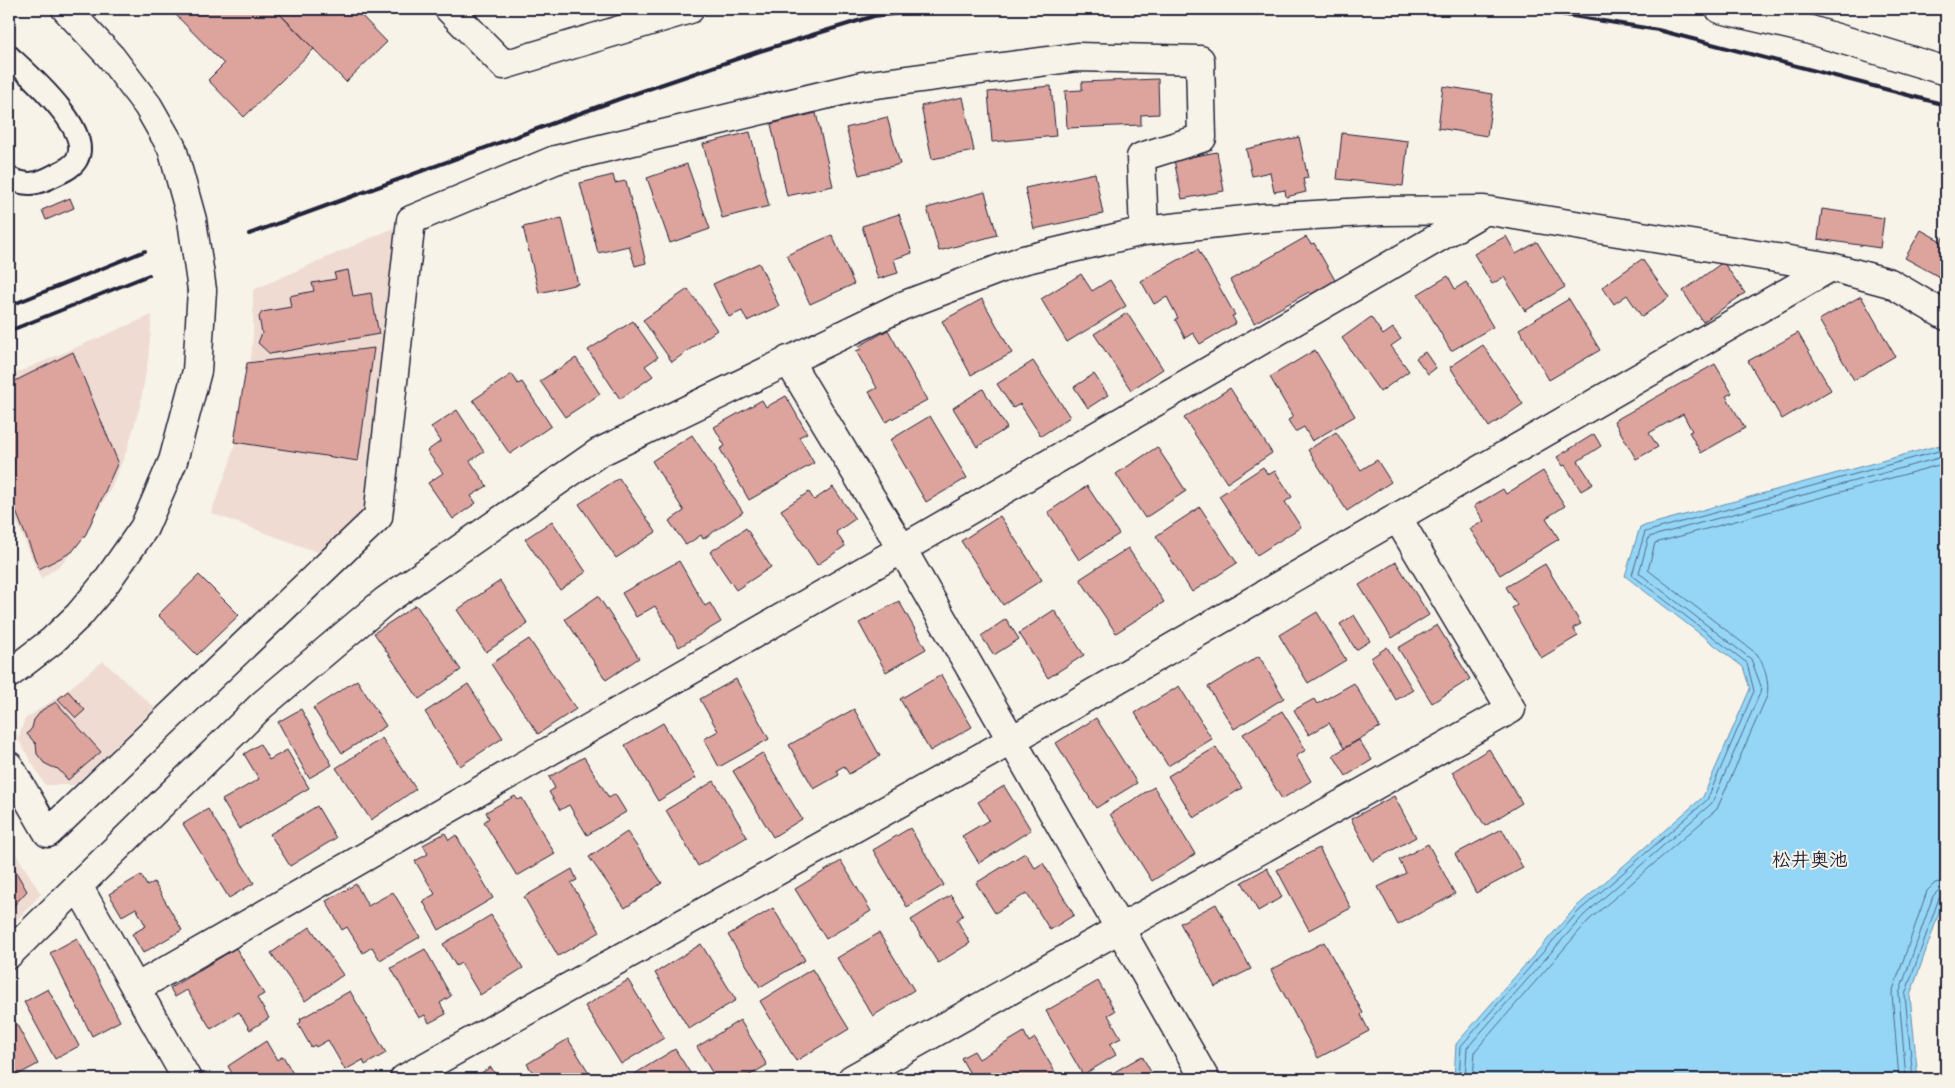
<svg xmlns="http://www.w3.org/2000/svg" width="1955" height="1088" font-family="'Gochi Hand','Klee One',sans-serif">
<style>
.built{fill:#efdbd2}
.water{fill:#95d6f7;stroke:#678eac}
.lines{fill:none;stroke-linecap:round;stroke-linejoin:round}
.shore{stroke:#506a86;stroke-width:1}
.building{fill:#dda39d;stroke:#22223b}
.lane-casing{stroke:#22223b;stroke-width:25}
.street-casing{stroke:#22223b;stroke-width:31}
.secondary-casing{stroke:#22223b;stroke-width:31}
.lane{stroke:#f7f3e8;stroke-width:21}
.street{stroke:#f7f3e8;stroke-width:28}
.secondary{stroke:#f7f3e8;stroke-width:28}
.rail{stroke:#22223b;stroke-width:4}
.secondary-bridge-casing{stroke:#22223b;stroke-width:31;stroke-linecap:butt}
.secondary-bridge{stroke:#f7f3e8;stroke-width:28}
.labels{text-anchor:middle;dominant-baseline:central;stroke-width:4;stroke-linejoin:round;paint-order:stroke}
.neighbourhood-label{font-size:19px;font-weight:bold;fill:#22223b;stroke:#f7f3e8}
</style>
<rect width="100%" height="100%" fill="#f7f3e8"/>
<filter id="ink" filterUnits="userSpaceOnUse"><feTurbulence type="fractalNoise" baseFrequency=".02" numOctaves="2"/><feDisplacementMap in="SourceGraphic" scale="10" xChannelSelector="R" yChannelSelector="G"/><feConvolveMatrix kernelMatrix="1 2 1 2 8 2 1 2 1" color-interpolation-filters="sRGB"/></filter>
<g filter="url(#ink)">
<!-- built -->
<path class="built" d="M396 227 406 235 373 489 363 512 320 553 211 513 229 465 241 422 249 379 253 335V290Z
M152 315 148 360 140 406 127 450 110 490 89 527 64 562 41 579 9 504V376Z
M103 661 155 708 75 785H45L18 739 25 719 65 692Z
M9 843 41 894 9 928Z"/>
<!-- water -->
<path class="water" d="M1940 445H1946V893L1910 996 1918 1079H1454L1456 1044 1576 907 1703 797 1750 689 1743 667 1625 576 1640 527Z"/>
<g class="lines">
<!-- shore -->
<path class="shore" d="M1459 1079 1461 1046 1579 911 1707 800 1754 691 1747 663 1632 575 1645 532 1946 449
M1465 1079 1467 1048 1584 915 1712 803 1760 693 1761 686 1751 659 1639 573 1649 537 1946 456
M1473 1079 1475 1051 1589 920 1717 809 1767 696C1770 683 1764 664 1757 654L1648 570 1655 543 1946 463
M1899 1079 1892 993 1927 891 1935 883 1946 881
M1906 1079 1899 994 1933 896 1939 890 1946 888
M1913 1079 1905 995 1939 898 1942 895 1946 894"/>
</g>
<!-- building -->
<path class="building" d="M170 9H275L314 49 244 117 208 80 224 64Z
M275 9H355L387 42 346 82Z
M1158 79 1159 114 1141 115V125L1067 128 1065 91 1082 90V82Z
M1051 86 1056 136 992 142 988 92Z
M1443 86 1493 94 1487 136 1438 128Z
M963 97 974 151 932 159 921 106Z
M816 113 833 186 787 196 771 124Z
M887 117 900 164 859 175 846 128Z
M750 132 769 206 722 218 703 144Z
M1342 133 1408 141 1403 186 1337 179Z
M1299 137 1308 178 1303 179 1306 192 1286 197 1285 190 1274 192 1270 172 1252 176 1246 149Z
M1217 152 1224 191 1182 199 1174 160Z
M687 164 710 229 670 243 647 178Z
M1095 173 1103 214 1034 229 1025 188Z
M613 175 615 183 626 181 646 263 635 266 629 246 598 253 580 183Z
M985 192 997 235 939 251 927 208Z
M70 198 74 208 46 220 42 210Z
M1822 209 1884 218 1880 248 1818 239Z
M899 214 912 253 894 259 898 273 878 279 862 226Z
M562 218 578 284 539 293 523 227Z
M1921 230 1941 241 1944 236 1946 237V290L1941 287 1945 280 1905 258Z
M832 235 854 284 810 304 787 255Z
M1506 236 1516 254 1537 242 1565 287 1525 311 1504 277 1492 284 1474 254Z
M1306 237 1311 244 1314 243 1336 282 1311 297 1309 292 1254 323 1230 280Z
M1198 249 1235 315 1232 316 1236 323 1200 344 1193 333 1185 338 1175 319 1178 318 1167 297 1154 304 1141 281Z
M1642 259 1669 297 1642 317 1627 295 1614 304 1602 287Z
M1723 262 1745 293 1703 322 1683 291Z
M759 263 779 306 747 321 742 311 729 317 713 284Z
M348 270 353 296 371 293 379 334 270 354 258 343 262 333 259 317 262 312 291 307 289 296 314 291 312 283 336 279 334 273Z
M1081 274 1092 291 1110 280 1126 306 1067 342 1041 299Z
M1448 276 1455 289 1466 282 1493 327 1451 351 1418 294Z
M688 289 717 330 672 362 643 320Z
M1861 296 1895 356 1854 380 1819 320Z
M982 299 1012 353 971 375 942 321Z
M1569 299 1600 350 1549 380 1519 329Z
M1127 313 1163 369 1131 390 1094 334Z
M1371 317 1383 335 1393 328 1401 339 1391 346 1409 371 1380 392 1342 338Z
M633 321 658 357 645 366 653 376 620 399 588 350Z
M888 330 927 400 886 422 869 392 877 388 856 351 861 349 859 346Z
M1798 333 1831 390 1782 419 1748 361Z
M1483 345 1523 404 1489 427 1450 367Z
M374 348 358 461 234 442 247 363Z
M1315 350 1355 416 1312 441 1304 427 1295 432 1288 420 1293 417 1270 377Z
M73 352 118 462 86 534 72 552 39 569 9 494V384Z
M1425 352 1436 368 1428 374 1416 358Z
M576 358 600 394 565 417 540 381Z
M1033 361 1070 417 1041 436 1020 404 1013 408 997 384Z
M1715 364 1732 393 1726 396 1745 428 1701 453 1689 432 1692 431 1683 414 1649 433 1658 447 1636 459 1614 421Z
M512 374 518 384 522 382 551 426 510 454 473 400Z
M1094 374 1108 395 1088 408 1074 387Z
M1230 388 1272 453 1227 483 1184 418Z
M983 389 1007 428 977 447 953 408Z
M786 396 807 433 799 437 814 463 749 500 720 449 725 446 714 427 762 400 766 407Z
M457 410 484 452 470 461 487 486 471 496 476 503 453 519 428 483 443 473 427 451 441 441 431 427Z
M930 416 967 478 926 502 890 440Z
M1336 432 1361 470 1377 460 1391 482 1347 511 1308 450Z
M1594 434 1601 446 1578 461 1593 484 1581 491 1565 465 1563 466 1557 457Z
M692 435 743 512 703 539 701 535 686 545 669 521 684 511 652 461Z
M1157 447 1186 491 1145 518 1116 474Z
M1263 467 1268 475 1275 471 1292 497 1285 502 1301 527 1257 555 1219 496Z
M1543 471 1565 506 1546 518 1559 539 1500 575 1470 529 1484 521 1474 506 1503 489 1506 494Z
M619 478 656 532 616 558 579 504Z
M1087 486 1119 534 1079 560 1048 512Z
M833 487 855 519 836 532 845 546 817 565 781 510 809 492 814 500Z
M1200 507 1237 563 1192 592 1156 536Z
M1000 516 1042 580 1003 605 961 541Z
M552 521 586 572 560 590 525 539Z
M746 528 771 567 736 590 710 552Z
M1128 548 1164 602 1116 633 1080 579Z
M679 561 705 606 710 603 721 622 679 647 655 606 636 617 622 593Z
M1396 562 1429 615 1392 638 1359 585Z
M1545 564 1581 624 1573 628 1578 636 1541 658 1512 608 1517 605 1506 587Z
M199 575 239 615 197 655 158 615Z
M500 581 528 624 486 652 457 610Z
M598 596 639 658 606 680 565 619Z
M899 601 926 649 886 672 859 623Z
M416 605 461 670 419 699 374 633Z
M1054 610 1084 655 1048 678 1019 633Z
M1317 612 1346 660 1308 683 1279 635Z
M1354 615 1370 641 1356 650 1340 624Z
M1006 619 1019 639 994 655 981 636Z
M1437 625 1470 679 1432 703 1398 648Z
M529 639 576 709 538 734 491 664Z
M1387 647 1413 690 1396 700 1371 658Z
M1259 656 1284 698 1234 729 1208 687Z
M941 675 972 727 930 751 900 699Z
M736 679 769 739 719 767 704 739 718 731 700 699Z
M357 680 386 726 342 753 313 708Z
M1354 683 1380 727 1344 748 1329 723 1309 735 1294 710 1314 699 1317 704Z
M468 684 503 738 460 766 425 712Z
M1179 686 1212 739 1168 766 1135 713Z
M68 691 85 710 76 718 58 699Z
M56 702 101 752 68 780 58 769 52 767 44 763 37 754 36 744 27 734 32 728 34 720 42 710Z
M301 709 332 765 309 778 278 722Z
M854 709 880 756 849 774 844 766 837 770 839 775 814 789 789 745Z
M1282 711 1306 750 1296 756 1311 781 1282 799 1243 734Z
M1096 718 1137 783 1096 808 1056 743Z
M663 723 696 778 658 801 625 745Z
M382 738 416 789 371 820 336 768Z
M1359 740 1372 760 1346 776 1333 755Z
M260 744 269 760 287 750 309 788 239 829 222 800 259 779 244 754Z
M1216 747 1242 788 1194 818 1168 776Z
M1489 749 1522 803 1485 826 1452 772Z
M762 753 802 819 773 837 733 771Z
M584 757 609 798 615 794 626 812 587 835 569 805 560 810 549 792 555 788 549 777Z
M714 781 747 837 698 866 666 810Z
M1004 786 1031 830 979 863 962 836 989 820 978 802Z
M1154 787 1195 854 1152 881 1110 814Z
M515 796 518 800 522 798 555 854 517 876 484 822 489 818 486 812Z
M1394 796 1416 837 1373 861 1351 819Z
M317 806 336 838 290 866 270 834Z
M208 809 254 883 229 898 183 824Z
M910 828 944 885 907 907 873 850Z
M1502 829 1523 868 1476 893 1455 854Z
M627 832 662 883 625 908 589 857Z
M445 833 449 840 456 835 493 898 439 930 423 901 435 894 415 861 428 854 423 845Z
M1428 844 1455 894 1398 925 1378 887 1406 873 1399 860Z
M1319 848 1351 908 1309 930 1277 870Z
M1025 853 1035 868 1043 863 1074 915 1050 930 1027 893 995 913 976 883Z
M9 860 27 891 9 911Z
M841 861 871 911 826 939 795 889Z
M1267 868 1282 897 1258 911 1242 882Z
M572 869 577 880 571 883 600 932 558 956 524 897Z
M141 875 147 886 154 882 182 930 143 953 132 934 146 926 136 908 122 916 109 894Z
M356 884 368 906 393 892 420 937 380 960 372 947 363 953 347 927 342 930 326 901Z
M951 895 963 915 957 920 970 943 938 963 911 920Z
M1216 904 1251 969 1215 987 1180 923Z
M773 908 805 960 760 987 728 935Z
M491 915 523 968 480 995 461 963 456 966 443 944Z
M310 927 343 975 305 1001 271 953Z
M879 933 914 990 873 1016 837 958Z
M77 938 120 1021 92 1036 50 953Z
M1324 942 1363 1013 1361 1015 1369 1031 1318 1058 1271 970Z
M701 944 736 1000 689 1029 655 973Z
M236 948 264 994 257 998 269 1018 250 1030 239 1012 211 1029 187 990 175 997 170 988Z
M425 949 451 996 440 1003 446 1014 429 1023 425 1015 419 1018 391 968Z
M812 969 849 1029 796 1061 760 1001Z
M628 980 664 1038 621 1064 585 1006Z
M1098 981 1115 1011 1108 1015 1121 1038 1110 1044 1116 1055 1083 1075 1046 1011Z
M48 989 79 1046 55 1059 24 1002Z
M350 991 386 1053 365 1065 363 1060 345 1070 328 1040 316 1047 315 1045 311 1047 298 1024 301 1022 300 1019Z
M9 1012H10L38 1064 10 1079H9Z
M740 1020 767 1065 743 1079H716L697 1047Z
M1024 1032 1029 1042 1035 1038 1058 1077 1054 1079H973L961 1058 974 1051 979 1059Z
M568 1039 593 1079H537L527 1064Z
M266 1041 277 1060 283 1056 296 1079H235L228 1066Z
M675 1049 694 1079H636L633 1075Z
M1142 1056 1155 1079H1105L1104 1078Z
M491 1067 498 1079H471Z
M1321 1073 1325 1079H1310Z
M957 1074 961 1079H949Z"/>
<g class="lines">
<!-- lane casing -->
<g class="lane-casing">
<path id="lane" d="M9 56C28 74 93 130 77 159 73 167 63 171 55 175 38 184 27 187 9 178"/>
</g>
<!-- street casing -->
<g class="street-casing">
<path id="street" d="M449 9 504 65 690 9
M1720 9 1807 29 1946 71
M788 360 902 549 1120 929
M9 766 48 833 378 517 411 220 555 160 862 86 1077 57 1200 60 1202 138 1141 157 1144 231
M78 886 187 1079
M9 954 262 705 385 601 598 453 902 306 1023 260 1144 231 1263 218 1381 211 1484 210 1831 267 1890 283 1946 316
M136 988 902 549 1484 211
M404 1079 1012 740 1831 267
M852 1079 1511 709 1397 517"/>
</g>
<!-- secondary casing -->
<g class="secondary-casing">
<path id="secondary" d="M66 9 111 57 148 106 172 148
M9 674 52 641 79 615 104 585 144 528 173 461 197 371 202 290
M1120 929 1205 1079"/>
</g>
<!-- lane -->
<use href="#lane" class="lane"/>
<!-- street -->
<use href="#street" class="street"/>
<!-- secondary -->
<use href="#secondary" class="secondary"/>
<!-- rail -->
<path class="rail" d="M1530 9 1658 30 1946 105
M249 234 622 98 760 51 874 16 940 9
M9 306 145 251
M9 331 149 275"/>
<!-- secondary-bridge casing -->
<g class="secondary-bridge-casing">
<path id="secondary-bridge" d="M172 148 192 220 202 290"/>
</g>
<!-- secondary-bridge -->
<use href="#secondary-bridge" class="secondary-bridge"/>
</g>
</g>
<g class="labels">
<!-- neighbourhood labels -->
<g class="neighbourhood-label">
<text x="1810" y="862">松井奥池</text>
</g>
</g>
<!-- margin -->
<rect width="1955" height="1088" fill="none" stroke="#f7f3e8" stroke-width="30"/>
<rect x="15" y="15" width="1925" height="1058" fill="none" stroke="#22223b" stroke-width="2" filter="url(#ink)"/>
</svg>
